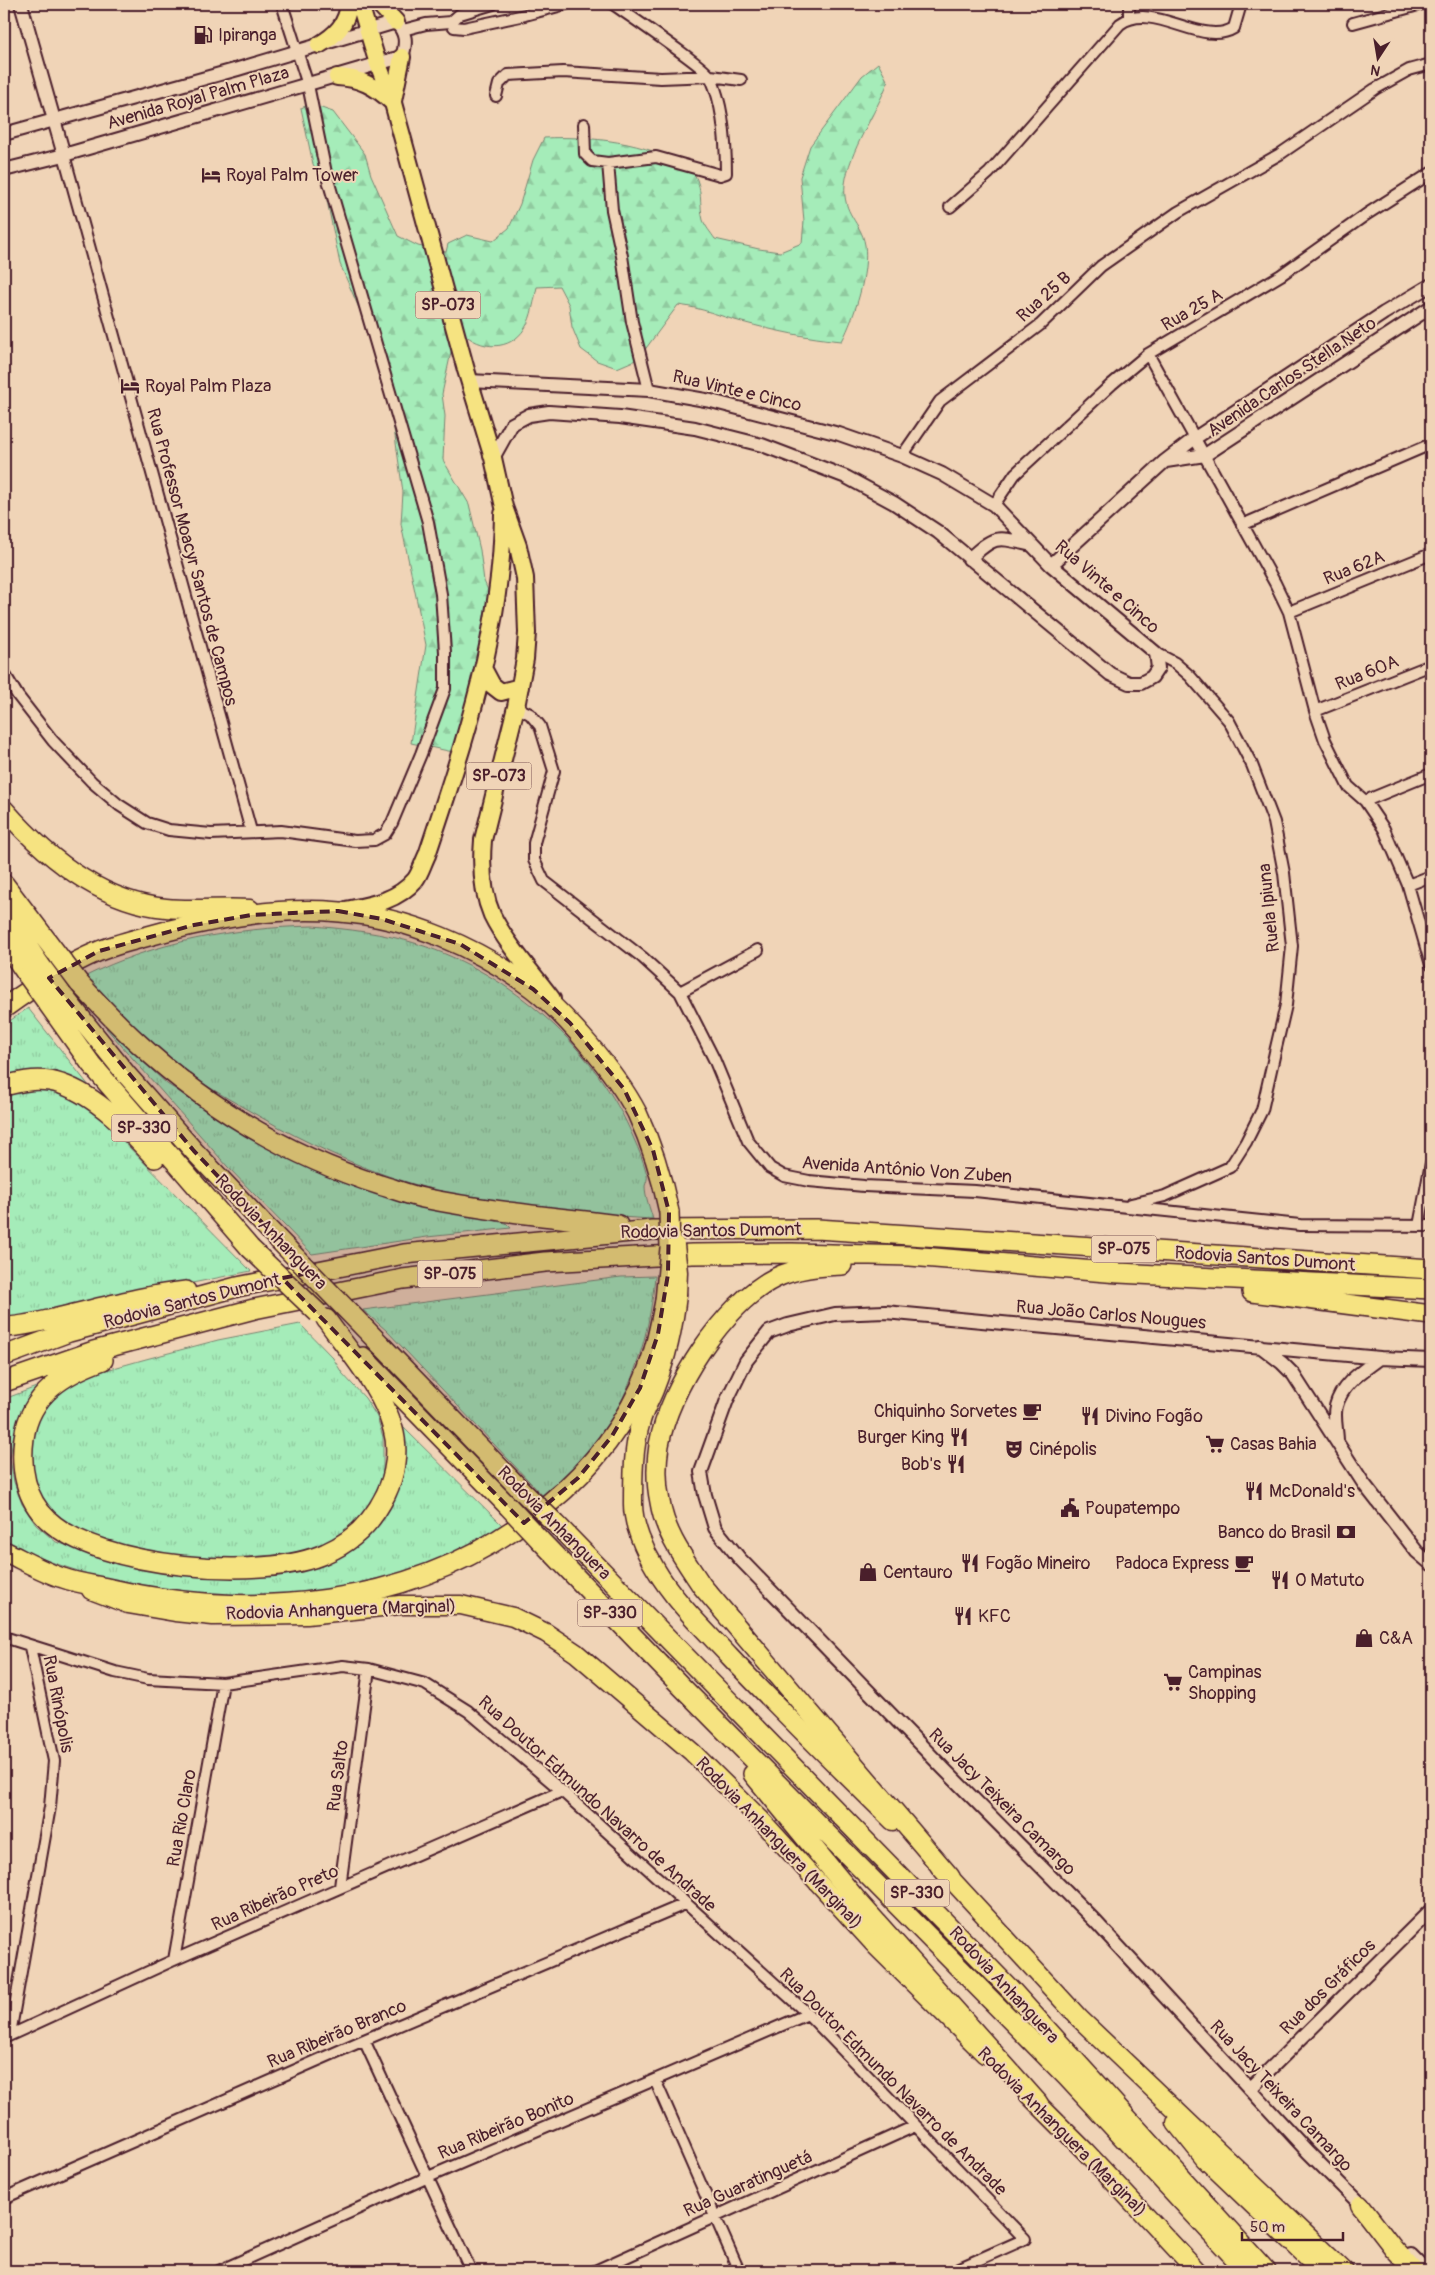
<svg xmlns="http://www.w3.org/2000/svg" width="1435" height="2275" font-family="Pangolin,sans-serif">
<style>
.grass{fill:url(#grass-tufts);stroke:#788672}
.forest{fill:url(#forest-firs);stroke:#788672}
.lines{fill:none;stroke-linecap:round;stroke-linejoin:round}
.minor-casing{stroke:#4a1f2b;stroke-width:14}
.tertiary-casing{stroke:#4a1f2b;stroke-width:16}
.primary-casing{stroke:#4a1f2b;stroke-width:20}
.trunk-casing{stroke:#4a1f2b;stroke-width:21}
.motorway-casing{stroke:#4a1f2b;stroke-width:22}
.minor{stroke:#f0d4b7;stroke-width:10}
.tertiary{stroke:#f0d4b7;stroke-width:12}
.primary{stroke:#f6e381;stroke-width:16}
.trunk{stroke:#f6e381;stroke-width:18}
.motorway{stroke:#f6e381;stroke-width:19}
.trunk-bridge-casing{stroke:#4a1f2b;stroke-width:21;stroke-linecap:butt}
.motorway-bridge-casing{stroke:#4a1f2b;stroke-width:22;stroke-linecap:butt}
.trunk-bridge{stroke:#f6e381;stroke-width:18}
.motorway-bridge{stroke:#f6e381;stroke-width:19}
.marked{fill:#4a1f2b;fill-opacity:0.2;stroke:#4a1f2b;stroke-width:4;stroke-dasharray:10 6;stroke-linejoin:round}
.labels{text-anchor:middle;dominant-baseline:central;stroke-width:4;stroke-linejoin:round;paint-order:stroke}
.shield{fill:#f0d4b7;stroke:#7c5555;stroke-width:1}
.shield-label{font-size:16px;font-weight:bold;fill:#4a1f2b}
.poi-label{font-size:18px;fill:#4a1f2b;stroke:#f0d4b7;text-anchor:start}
.street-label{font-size:18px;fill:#4a1f2b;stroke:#f0d4b7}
</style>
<defs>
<pattern id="grass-tufts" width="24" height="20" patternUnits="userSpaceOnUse" patternTransform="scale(1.25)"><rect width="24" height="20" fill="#a5ecb9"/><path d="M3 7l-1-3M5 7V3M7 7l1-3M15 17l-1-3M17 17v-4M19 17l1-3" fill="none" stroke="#90ca9f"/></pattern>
<pattern id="forest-firs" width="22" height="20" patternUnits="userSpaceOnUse" patternTransform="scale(1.25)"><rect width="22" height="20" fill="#a5ecb9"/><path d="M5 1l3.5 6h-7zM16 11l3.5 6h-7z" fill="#90ca9f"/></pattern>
</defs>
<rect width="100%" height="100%" fill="#f0d4b7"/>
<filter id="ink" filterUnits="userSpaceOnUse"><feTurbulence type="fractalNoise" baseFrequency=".02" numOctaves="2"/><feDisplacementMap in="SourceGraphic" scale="10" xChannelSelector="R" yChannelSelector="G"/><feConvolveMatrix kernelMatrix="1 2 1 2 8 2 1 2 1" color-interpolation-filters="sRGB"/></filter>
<g filter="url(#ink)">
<!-- grass -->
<path class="grass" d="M313 926C348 929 383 933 418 944 512 974 596 1048 634 1139 639 1150 644 1163 647 1175 648 1179 646 1182 645 1186 645 1196 650 1209 653 1219 563 1214 473 1205 388 1176 336 1158 288 1133 241 1106 206 1086 168 1063 139 1035 119 1017 102 996 84 977 156 941 233 928 313 926Z
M28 1008 93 1091 25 1072 4 1076V1025Z
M106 1028H110L137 1056 167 1084 207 1109 423 1207 506 1223 511 1228 427 1237 312 1254 227 1166Z
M34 1088C70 1093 89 1107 116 1131V1134L251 1271 61 1310 4 1319V1092Z
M655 1276C649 1343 628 1404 586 1458 575 1473 559 1485 545 1498L387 1331 363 1310 621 1277Z
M300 1324 333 1358 342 1373 365 1398 377 1417 383 1437V1472L378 1489 372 1504 352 1528 326 1544 311 1549 287 1554 222 1559H191L126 1549 58 1522 36 1494 28 1459 35 1422 56 1391 71 1383 103 1371 146 1359 218 1340Z
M39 1386 20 1415 13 1438 10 1459 14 1482 22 1504 36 1525 56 1542 88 1552 226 1574 370 1531 401 1425 503 1526C460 1551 415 1572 367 1584 253 1612 108 1593 4 1542V1399Z"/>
<!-- forest -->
<path class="forest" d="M878 63 888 82C876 113 849 152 845 184 842 215 861 221 865 245 869 272 855 316 842 341 808 338 775 331 742 322 719 316 703 308 678 305L638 359 617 368 597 361 581 349 572 327 569 305 559 286 537 287C534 300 532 317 525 328 510 352 480 350 462 332L451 352 442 394 445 416 443 460 469 504 480 550 484 581 493 602 486 694 472 743 453 752 411 743 426 645 401 524 403 492 390 401 379 355 340 264 324 186 313 164 301 108 310 104 333 112 365 154 371 175 398 236 418 246 446 252 448 244 467 235 493 241 509 228 520 204 533 160 544 138C587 136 650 141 685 168 687 169 692 172 694 174 703 187 699 206 703 220 705 226 711 233 715 239L759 249 780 252 802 243 804 221 800 177 810 146 862 76Z"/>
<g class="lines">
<!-- minor casing -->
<g class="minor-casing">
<path id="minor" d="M493 4 460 14 451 22 454 27 464 28 525 15 566 4
M1129 4V18
M1353 23 1422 4
M403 30 426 24 451 22
M496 96 499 84 508 75 563 72 661 78 711 76 741 80
M584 124 585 154 592 161 608 163 656 157 720 175 726 173C726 143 724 107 711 78 707 68 628 15 613 4
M64 155 251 831
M608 163 612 210 622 256 632 322 649 390
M950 207 989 173 1120 24C1153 0 1202 48 1234 28L1241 4
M1148 354 1275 583 1289 612 1315 711 1325 740 1348 786 1365 801 1384 829 1408 885 1431 965
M902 456 940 401 1040 325 1101 266 1178 212 1280 154 1375 89 1409 70 1431 64
M994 505 1015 474 1112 384 1148 354 1281 275 1367 214 1431 173
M1242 525 1431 444
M1289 612 1431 554
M4 673 18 696 53 741 92 782 119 805 147 823 169 830 211 834 281 831 355 841 374 840 385 834 392 823 421 754 445 689V652L441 594 428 522 326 173 308 85 282 4
M516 707 530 714 540 726 554 771 534 843V860L544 881 642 957 680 992 714 1059 748 1141 770 1168 784 1176 809 1181 864 1186 975 1191 1300 1225 1431 1226
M1315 711 1431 665
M1365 801 1431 774
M1408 885 1431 876
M680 992 758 950
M1131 1204 1165 1196 1230 1167 1246 1142 1262 1110 1275 1052 1286 1005 1292 946 1284 873 1274 822 1252 765 1229 721 1190 676 1175 663 1156 653
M1419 1226 1431 1163
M4 1637 115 1672 148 1679 223 1683 343 1666 369 1669 425 1684 468 1711 562 1791 808 2014 1025 2239 953 2271
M340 1887 369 1669
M174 1960 223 1683
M10 2034 50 1807 54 1761 30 1647
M4 2038 174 1960 562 1791
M364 2040 471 2271
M655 2080 739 2271
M4 2198 364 2040 685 1904
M219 2271 426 2178 808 2014
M595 2271 915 2126"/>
</g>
<!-- tertiary casing -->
<g class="tertiary-casing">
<path id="tertiary" d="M21 4 64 155
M4 134 238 69 396 22C406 33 407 42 402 57L394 59 64 155 4 170
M469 381 649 390 711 401 839 434 902 456 942 474 994 505 1051 565 1156 653 1158 668 1152 677 1141 683H1129L1110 674 938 532 894 503 846 477 762 445 695 428 620 417 549 412 529 415 512 424 493 458
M1166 461 1205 455 1431 307
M969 559C996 534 997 537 1032 545
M1051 565 1165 461 1195 438 1384 313 1431 285
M1260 1346 1282 1363 1293 1374 1364 1484 1417 1552 1431 1564
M1337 1441C1337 1431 1333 1416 1336 1406 1342 1383 1363 1371 1380 1358
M1250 2089 1431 1910
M1365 2209 1308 2152 1095 1921 944 1769 740 1559 715 1528 705 1495 701 1472 727 1400 746 1361 769 1332 788 1325 835 1314 885 1312 1380 1358 1431 1360
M1411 2255 1427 2271"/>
</g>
<!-- primary casing -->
<g class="primary-casing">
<path id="primary" d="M360 4 378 64 393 103 466 370 493 458 504 507 518 546 525 578 527 633 525 659 516 707 483 840C481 864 482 892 492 915 505 942 534 975 552 999
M379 4 396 22
M319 45C336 35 347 24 349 4
M337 77C360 78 375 86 392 102
M393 101 402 57
M484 670 492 685 501 692 520 687
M346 910C372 905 397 901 415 880 420 874 423 863 427 855 464 744 502 633 503 514"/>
</g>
<!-- trunk casing -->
<g class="trunk-casing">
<path id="trunk" d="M4 809C46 857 100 902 166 908 194 911 222 907 250 909
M677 1295C673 1330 667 1357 654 1390 650 1400 644 1410 641 1421 633 1447 633 1477 633 1504 633 1525 644 1550 655 1568 674 1601 704 1629 730 1657 783 1713 838 1767 893 1821
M91 1590 128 1604 175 1612 213 1616 307 1615 400 1605H461L513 1617 546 1633 576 1653 692 1752 761 1820 876 1946 985 2054
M940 1867 1080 2019 1344 2271
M1028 2094 1085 2151 1197 2271
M1176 2123 1205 2159 1322 2271
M1360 2205 1394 2249 1415 2271"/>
</g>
<!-- motorway casing -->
<g class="motorway-casing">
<path id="motorway" d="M4 884 60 958
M4 911 40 965
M4 941 28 976
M79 983C98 1003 117 1024 137 1042 207 1107 289 1156 380 1185 394 1189 409 1195 423 1198 487 1211 553 1217 618 1225
M60 992 126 1074 194 1151 270 1231
M46 1001 91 1064 250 1248
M4 1008C33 987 64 966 97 952 111 946 126 942 141 938 204 920 273 906 340 912 408 917 478 948 532 988 553 1004 572 1025 589 1045 607 1066 624 1088 637 1113 652 1145 662 1178 669 1212
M4 1086C22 1081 42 1077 61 1084 97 1096 129 1130 155 1158
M842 1265C819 1266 796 1268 775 1278 723 1304 669 1389 659 1445 656 1464 656 1483 660 1502 665 1534 685 1560 702 1586L950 1877
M1252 1292 1431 1315
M4 1327C22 1327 39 1322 57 1318 101 1308 141 1296 186 1291
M381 1345 522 1491
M4 1356 69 1332 237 1287 404 1254 652 1230 817 1229 1431 1269
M363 1357 507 1505
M103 1360C64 1374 30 1394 24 1438 20 1467 25 1499 48 1520 98 1568 265 1582 326 1553 354 1541 373 1521 386 1494 395 1475 399 1450 393 1429 382 1388 350 1353 326 1319
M4 1382 94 1351 254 1309 403 1279 545 1262 692 1254 792 1253 910 1256 1119 1273 1431 1289
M556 1524 1011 1990 1266 2271
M539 1539 681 1686 1066 2076 1247 2271
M4 1551C23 1560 43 1572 63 1578 77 1583 93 1585 107 1588 251 1621 409 1608 530 1518 577 1484 615 1441 640 1388 653 1361 659 1331 665 1301
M753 1774 855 1898 1038 2103"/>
</g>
<!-- minor -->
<use href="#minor" class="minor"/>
<!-- tertiary -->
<use href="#tertiary" class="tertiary"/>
<!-- primary -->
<use href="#primary" class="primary"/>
<!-- trunk -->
<use href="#trunk" class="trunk"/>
<!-- motorway -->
<use href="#motorway" class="motorway"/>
<!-- trunk-bridge casing -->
<g class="trunk-bridge-casing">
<path id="trunk-bridge" d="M675 1245 678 1272 677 1295"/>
</g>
<!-- motorway-bridge casing -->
<g class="motorway-bridge-casing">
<path id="motorway-bridge" d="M60 958 79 983
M40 965 60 992
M28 976 46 1001
M270 1231 381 1345
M250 1248 318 1313
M665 1301 670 1248 669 1212
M522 1491 556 1524
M507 1505 539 1539"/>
</g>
<!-- trunk-bridge -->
<use href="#trunk-bridge" class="trunk-bridge"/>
<!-- motorway-bridge -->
<use href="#motorway-bridge" class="motorway-bridge"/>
</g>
</g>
<!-- marked area -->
<path class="marked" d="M338 911 382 919 460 944 533 989 570 1023 624 1089 653 1150 669 1212 668 1274 658 1334 640 1388 612 1436 578 1478 524 1523 282 1278 310 1273 194 1151 49 978 99 951 194 925 251 915Z"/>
<!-- icons -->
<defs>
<g id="fuel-bare" transform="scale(1.5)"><path d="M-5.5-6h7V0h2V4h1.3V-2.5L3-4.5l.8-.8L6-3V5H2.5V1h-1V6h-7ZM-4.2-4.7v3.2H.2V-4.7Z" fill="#4a1f2b" stroke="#f0d4b7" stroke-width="2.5" paint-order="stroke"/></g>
<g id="hotel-bare" transform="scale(1.5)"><path d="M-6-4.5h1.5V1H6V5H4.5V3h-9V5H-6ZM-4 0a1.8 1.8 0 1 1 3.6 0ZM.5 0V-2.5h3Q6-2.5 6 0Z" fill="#4a1f2b" stroke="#f0d4b7" stroke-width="2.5" paint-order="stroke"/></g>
<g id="cafe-bare" transform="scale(1.5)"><path d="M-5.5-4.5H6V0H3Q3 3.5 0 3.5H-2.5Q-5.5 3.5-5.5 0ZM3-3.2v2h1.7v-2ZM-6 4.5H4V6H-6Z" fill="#4a1f2b" stroke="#f0d4b7" stroke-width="2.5" paint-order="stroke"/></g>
<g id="restaurant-bare" transform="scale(1.5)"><path d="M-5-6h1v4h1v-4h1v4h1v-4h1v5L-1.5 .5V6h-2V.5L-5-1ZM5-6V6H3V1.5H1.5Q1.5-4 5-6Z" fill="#4a1f2b" stroke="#f0d4b7" stroke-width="2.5" paint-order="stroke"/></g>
<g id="supermarket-bare" transform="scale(1.5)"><path d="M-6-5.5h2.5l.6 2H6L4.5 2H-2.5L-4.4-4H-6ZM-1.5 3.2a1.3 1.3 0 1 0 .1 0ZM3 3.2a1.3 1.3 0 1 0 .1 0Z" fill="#4a1f2b" stroke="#f0d4b7" stroke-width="2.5" paint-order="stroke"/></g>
<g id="theatre-bare" transform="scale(1.5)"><path d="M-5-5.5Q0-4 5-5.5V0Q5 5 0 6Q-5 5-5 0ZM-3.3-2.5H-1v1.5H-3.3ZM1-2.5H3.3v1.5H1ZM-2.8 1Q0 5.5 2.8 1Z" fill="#4a1f2b" stroke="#f0d4b7" stroke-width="2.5" paint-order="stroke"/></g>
<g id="civic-bare" transform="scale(1.5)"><path d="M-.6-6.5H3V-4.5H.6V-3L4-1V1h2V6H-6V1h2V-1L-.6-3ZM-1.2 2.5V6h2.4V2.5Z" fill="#4a1f2b" stroke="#f0d4b7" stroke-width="2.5" paint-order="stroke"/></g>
<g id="bank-bare" transform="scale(1.5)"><path d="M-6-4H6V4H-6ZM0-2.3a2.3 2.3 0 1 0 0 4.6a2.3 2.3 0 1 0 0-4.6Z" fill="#4a1f2b" stroke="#f0d4b7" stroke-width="2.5" paint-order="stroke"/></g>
<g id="shop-bare" transform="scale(1.5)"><path d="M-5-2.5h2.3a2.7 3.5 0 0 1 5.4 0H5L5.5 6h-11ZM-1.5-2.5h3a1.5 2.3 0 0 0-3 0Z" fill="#4a1f2b" stroke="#f0d4b7" stroke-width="2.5" paint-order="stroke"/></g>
</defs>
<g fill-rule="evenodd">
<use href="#fuel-bare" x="203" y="35"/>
<use href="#hotel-bare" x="211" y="175"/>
<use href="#hotel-bare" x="130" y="386"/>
<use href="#cafe-bare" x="1032" y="1411"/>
<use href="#restaurant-bare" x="1090" y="1416"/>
<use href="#restaurant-bare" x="959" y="1437"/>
<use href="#supermarket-bare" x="1215" y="1444"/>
<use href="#theatre-bare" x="1014" y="1449"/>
<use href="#restaurant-bare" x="956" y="1464"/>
<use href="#restaurant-bare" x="1254" y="1491"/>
<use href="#civic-bare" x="1070" y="1508"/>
<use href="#bank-bare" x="1346" y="1532"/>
<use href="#restaurant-bare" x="970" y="1563"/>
<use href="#cafe-bare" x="1244" y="1563"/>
<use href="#shop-bare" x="868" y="1572"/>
<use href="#restaurant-bare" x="1280" y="1580"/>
<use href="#restaurant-bare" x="963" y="1616"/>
<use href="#shop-bare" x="1364" y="1638"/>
<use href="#supermarket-bare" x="1173" y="1682"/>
</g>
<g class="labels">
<!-- shield labels -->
<g class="shield">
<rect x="415.5" y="291.5" width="65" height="27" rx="4"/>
<rect x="466.5" y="762.5" width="65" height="27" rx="4"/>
<rect x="111.5" y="1114.5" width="65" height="27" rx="4"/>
<rect x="1091.5" y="1235.5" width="65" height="27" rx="4"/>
<rect x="417.5" y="1260.5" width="65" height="27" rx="4"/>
<rect x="577.5" y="1599.5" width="65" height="27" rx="4"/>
<rect x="884.5" y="1879.5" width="65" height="27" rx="4"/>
</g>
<g class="shield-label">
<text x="448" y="305">SP-073</text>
<text x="499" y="776">SP-073</text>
<text x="144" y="1128">SP-330</text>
<text x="1124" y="1249">SP-075</text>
<text x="450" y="1274">SP-075</text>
<text x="610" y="1613">SP-330</text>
<text x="917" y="1893">SP-330</text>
</g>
<!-- poi labels -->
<g class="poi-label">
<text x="218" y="35">Ipiranga</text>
<text x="226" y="175">Royal Palm Tower</text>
<text x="145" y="386">Royal Palm Plaza</text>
<text x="1017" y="1411" text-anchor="end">Chiquinho Sorvetes</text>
<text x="1105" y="1416">Divino Fogão</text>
<text x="944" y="1437" text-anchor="end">Burger King</text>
<text x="1230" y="1444">Casas Bahia</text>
<text x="1029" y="1449">Cinépolis</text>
<text x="941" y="1464" text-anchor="end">Bob's</text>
<text x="1269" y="1491">McDonald's</text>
<text x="1085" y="1508">Poupatempo</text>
<text x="1331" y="1532" text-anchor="end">Banco do Brasil</text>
<text x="985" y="1563">Fogão Mineiro</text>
<text x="1229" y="1563" text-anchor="end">Padoca Express</text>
<text x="883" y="1572">Centauro</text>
<text x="1295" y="1580">O Matuto</text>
<text x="978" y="1616">KFC</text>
<text x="1379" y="1638">C&amp;A</text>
<text x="1188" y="1672">Campinas<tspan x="1188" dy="21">Shopping</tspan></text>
</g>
<!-- street labels -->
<g class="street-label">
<text transform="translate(198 98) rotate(-16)">Avenida Royal Palm Plaza</text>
<text transform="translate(1044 297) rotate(-42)">Rua 25 B</text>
<text transform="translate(1192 310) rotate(-30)">Rua 25 A</text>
<text transform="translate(1292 377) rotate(-34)">Avenida Carlos Stella Neto</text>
<text transform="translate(737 391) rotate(13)">Rua Vinte e Cinco</text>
<text transform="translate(192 557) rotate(75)">Rua Professor Moacyr Santos de Campos</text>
<text transform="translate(1354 568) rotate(-22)">Rua 62A</text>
<text transform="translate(1107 587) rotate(41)">Rua Vinte e Cinco</text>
<text transform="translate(1367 673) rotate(-22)">Rua 60A</text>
<text transform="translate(1269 908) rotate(-96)">Ruela Ipiuna</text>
<text transform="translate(907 1170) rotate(4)">Avenida Antônio Von Zuben</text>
<text transform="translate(711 1231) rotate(-1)">Rodovia Santos Dumont</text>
<text transform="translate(271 1232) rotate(46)">Rodovia Anhanguera</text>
<text transform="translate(1265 1259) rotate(4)">Rodovia Santos Dumont</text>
<text transform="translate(192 1301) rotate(-14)">Rodovia Santos Dumont</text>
<text transform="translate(1111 1315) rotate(5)">Rua João Carlos Nougues</text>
<text transform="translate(554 1523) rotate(45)">Rodovia Anhanguera</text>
<text transform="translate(341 1610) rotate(-2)">Rodovia Anhanguera (Marginal)</text>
<text transform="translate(58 1704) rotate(79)">Rua Rinópolis</text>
<text transform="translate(338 1776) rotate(-83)">Rua Salto</text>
<text transform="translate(1002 1802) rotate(45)">Rua Jacy Teixeira Camargo</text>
<text transform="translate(597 1804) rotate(42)">Rua Doutor Edmundo Navarro de Andrade</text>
<text transform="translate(182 1818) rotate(-80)">Rua Rio Claro</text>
<text transform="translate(779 1843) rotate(46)">Rodovia Anhanguera (Marginal)</text>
<text transform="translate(275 1898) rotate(-24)">Rua Ribeirão Preto</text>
<text transform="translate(1004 1985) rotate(47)">Rodovia Anhanguera</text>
<text transform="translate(1328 1987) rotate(-45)">Rua dos Gráficos</text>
<text transform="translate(337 2034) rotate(-23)">Rua Ribeirão Branco</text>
<text transform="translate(893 2082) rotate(45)">Rua Doutor Edmundo Navarro de Andrade</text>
<text transform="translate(1281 2096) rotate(47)">Rua Jacy Teixeira Camargo</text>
<text transform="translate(506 2126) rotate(-23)">Rua Ribeirão Bonito</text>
<text transform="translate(1062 2132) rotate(45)">Rodovia Anhanguera (Marginal)</text>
<text transform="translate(748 2184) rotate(-24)">Rua Guaratinguetá</text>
</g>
</g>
<!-- margin -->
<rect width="1435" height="2275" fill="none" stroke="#f0d4b7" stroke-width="20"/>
<rect x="10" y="10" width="1415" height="2255" fill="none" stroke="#4a1f2b" stroke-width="2" filter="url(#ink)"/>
<!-- north arrow -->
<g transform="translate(1378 58) rotate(192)" stroke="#f0d4b7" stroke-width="4" paint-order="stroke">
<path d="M0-4L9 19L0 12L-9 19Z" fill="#4a1f2b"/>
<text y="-8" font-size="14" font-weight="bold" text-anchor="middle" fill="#4a1f2b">N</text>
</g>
<!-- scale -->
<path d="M1242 2232v8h101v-8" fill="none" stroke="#4a1f2b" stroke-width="2.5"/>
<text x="1250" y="2232" font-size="15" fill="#4a1f2b" stroke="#f0d4b7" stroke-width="4" paint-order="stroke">50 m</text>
</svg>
